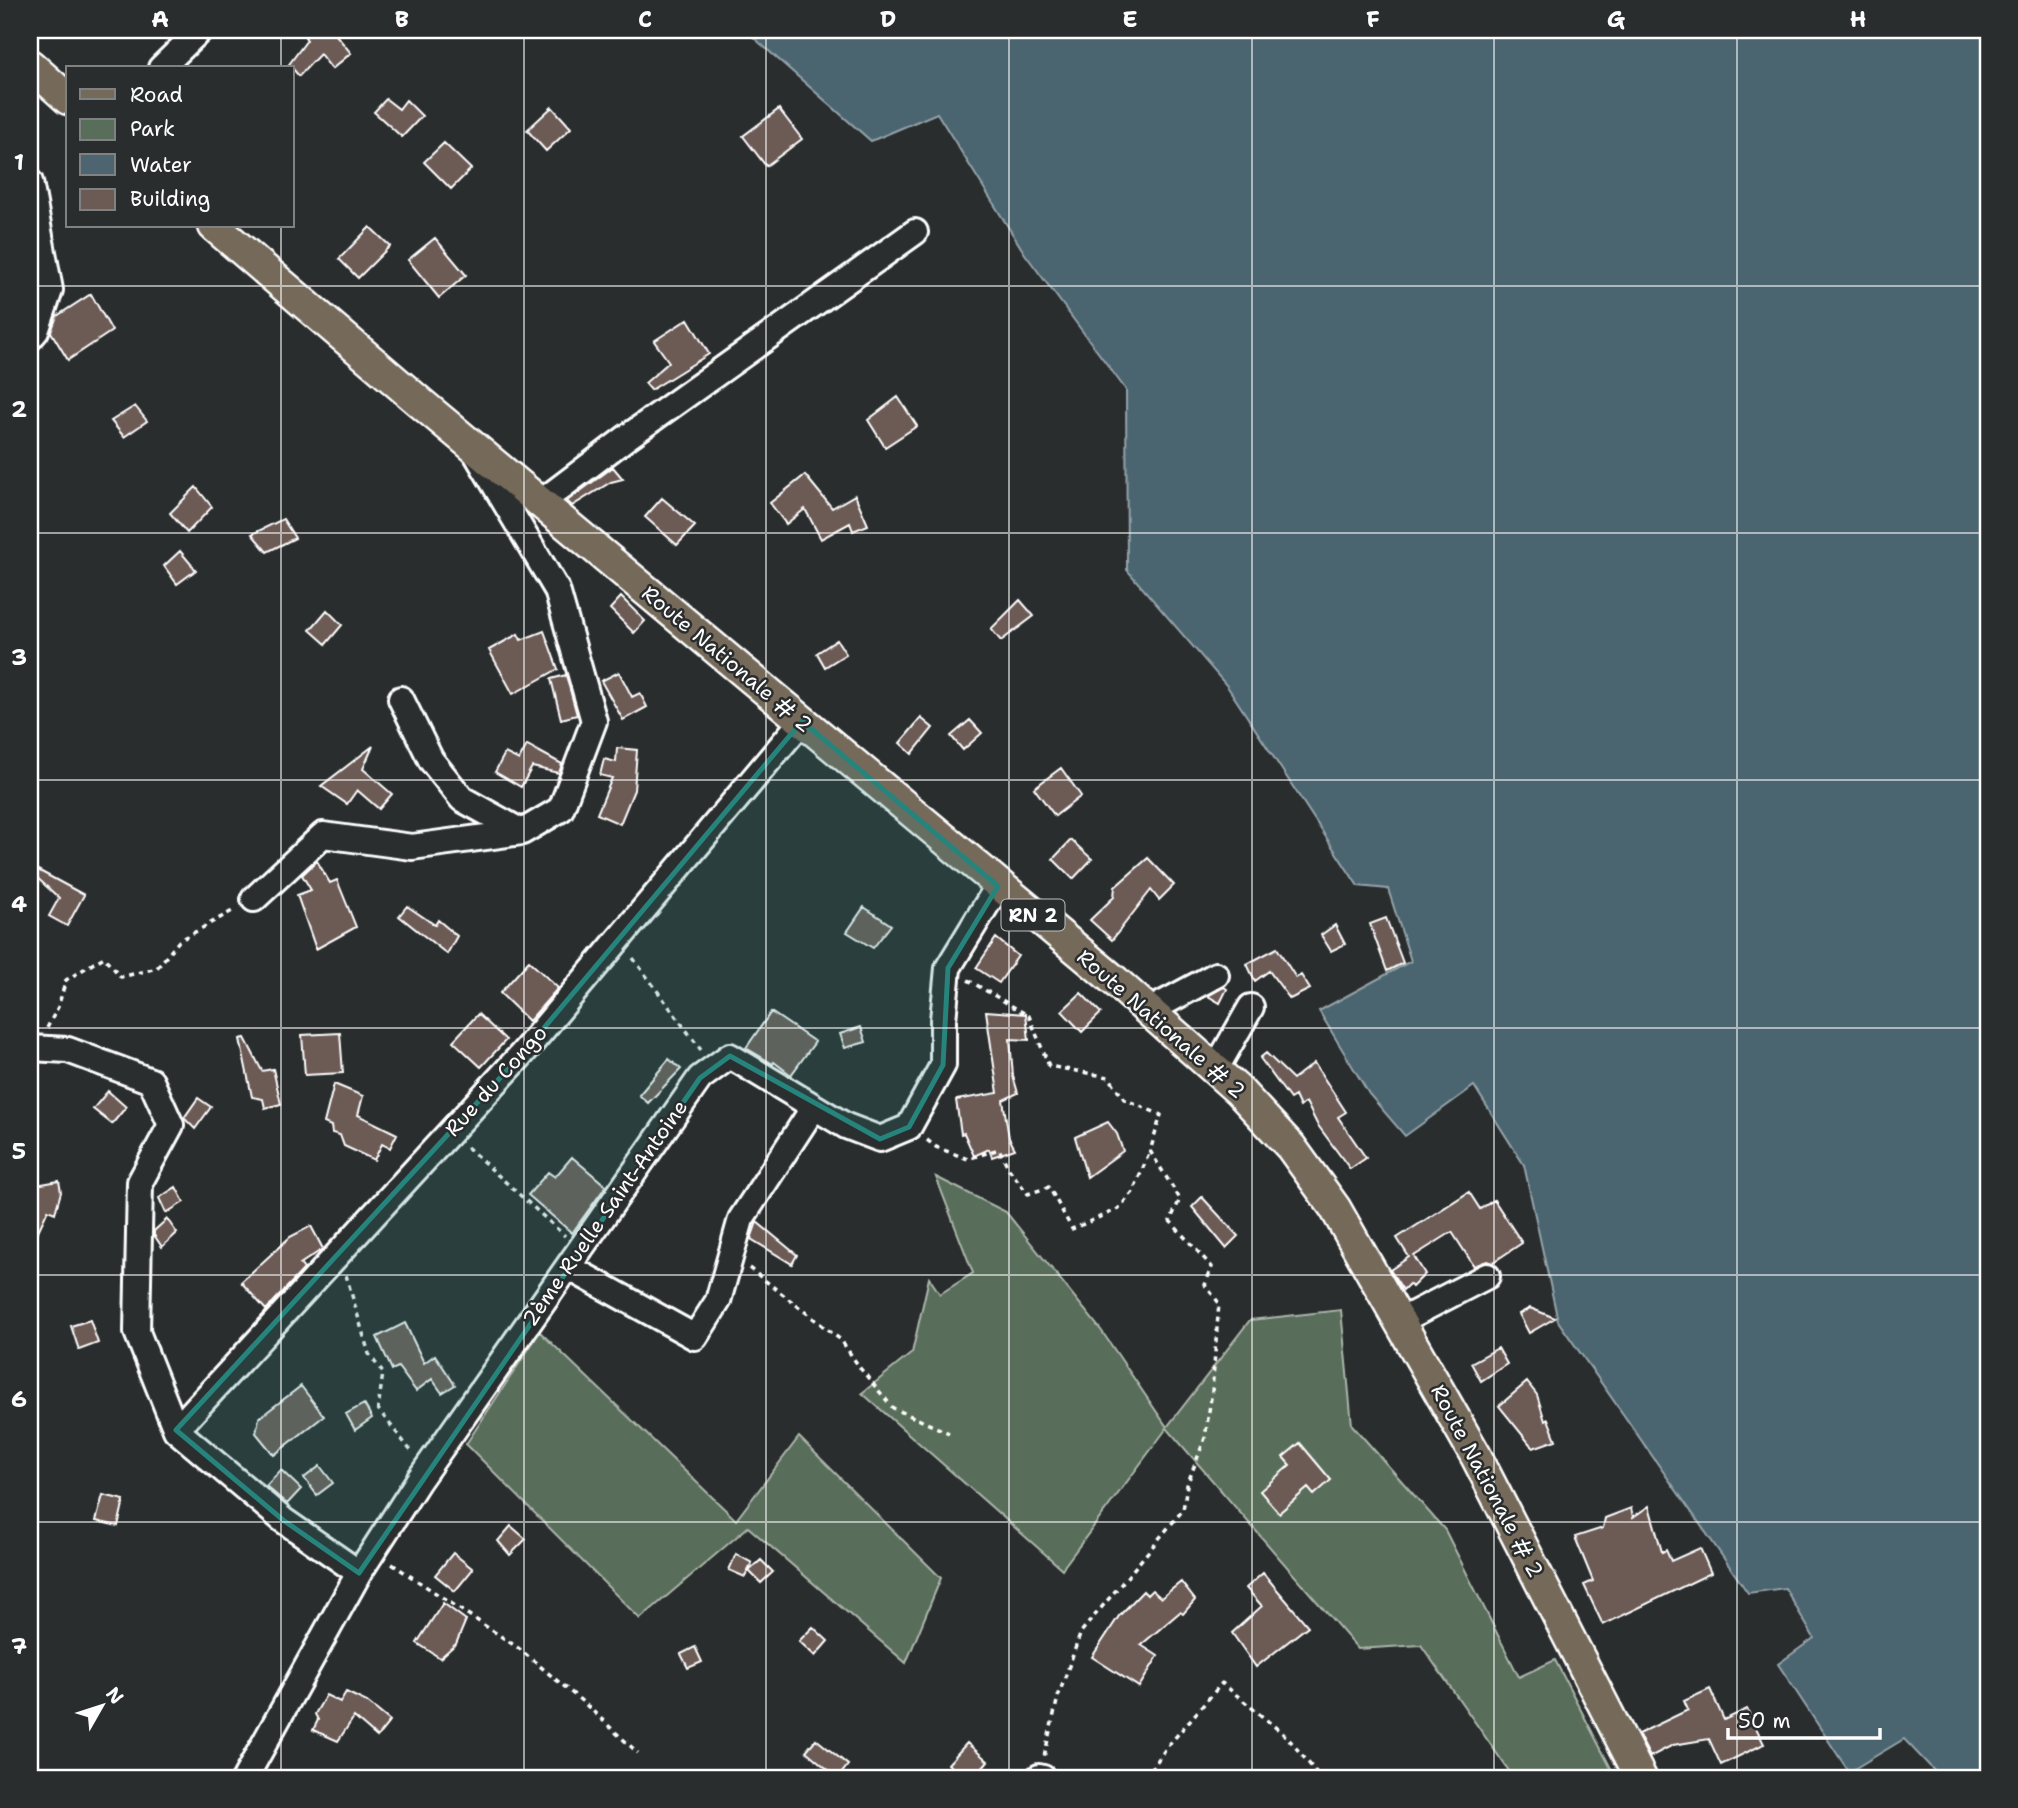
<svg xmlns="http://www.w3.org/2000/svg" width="2018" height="1808" font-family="'Shantell Sans',sans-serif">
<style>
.green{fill:#596e5a;stroke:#acb6ac;stroke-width:2}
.water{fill:#4c6570;stroke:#94a3a9;stroke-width:2}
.building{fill:#6c5a55;stroke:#fff;stroke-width:2}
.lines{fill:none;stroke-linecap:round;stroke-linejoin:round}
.minor-casing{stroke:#fff;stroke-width:30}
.major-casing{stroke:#fff;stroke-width:35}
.path{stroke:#fff;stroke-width:3.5;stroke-dasharray:5 5;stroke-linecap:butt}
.minor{stroke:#2a2d2e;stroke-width:24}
.major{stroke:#746a5a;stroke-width:30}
.marked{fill:#27847c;fill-opacity:0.2;stroke:#27847c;stroke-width:5;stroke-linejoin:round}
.grid{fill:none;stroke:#fff;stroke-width:2;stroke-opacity:0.55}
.labels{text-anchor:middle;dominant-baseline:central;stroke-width:5;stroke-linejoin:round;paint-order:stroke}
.shield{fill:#2a2d2e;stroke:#bfc0c0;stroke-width:2}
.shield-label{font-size:19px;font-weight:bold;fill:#fff}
.street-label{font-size:21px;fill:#fff;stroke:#2a2d2e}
.neatline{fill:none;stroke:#fff;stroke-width:2.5}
.grid-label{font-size:23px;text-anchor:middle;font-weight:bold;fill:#fff}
</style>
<rect width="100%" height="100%" fill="#2a2d2e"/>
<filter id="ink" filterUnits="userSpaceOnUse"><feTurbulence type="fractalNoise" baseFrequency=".0143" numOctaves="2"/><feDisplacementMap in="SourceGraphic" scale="14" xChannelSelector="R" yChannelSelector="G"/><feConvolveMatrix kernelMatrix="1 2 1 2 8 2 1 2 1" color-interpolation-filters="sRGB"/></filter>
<g filter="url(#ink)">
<!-- green -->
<path class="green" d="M936 1177 1006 1212 1101 1330 1167 1427 1250 1320 1341 1310 1352 1425 1445 1530 1519 1677 1555 1660 1616 1778H1514L1421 1645 1358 1649 1167 1428 1062 1569 862 1393 912 1353 929 1278 940 1294 973 1273Z
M540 1332 736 1520 799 1437 941 1578 906 1663 748 1527 640 1619 466 1444Z"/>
<!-- water -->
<path class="water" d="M745 30H1988V1778H1941L1904 1739 1849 1772 1778 1664 1814 1638 1785 1588 1748 1593 1558 1321 1524 1165 1474 1086 1405 1136 1369 1094 1319 1011 1411 961 1388 889 1358 886 1227 686 1127 570 1126 390 1025 254 937 113 871 141Z"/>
<!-- building -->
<path class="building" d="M313 30H332L351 53 332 69 320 54 299 76 292 68 287 67 307 40 305 37Z
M386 99 399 109 406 100 422 116 402 137 374 112Z
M552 107 571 128 546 151 527 130Z
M779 109 802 139 766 166 743 136Z
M444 143 471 169 451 189 424 162Z
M370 227 390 246 358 278 339 259Z
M435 238 466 275 439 298 408 260Z
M91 294 112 331 68 360 51 332 57 316Z
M688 319 709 354 651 390 645 383 669 362 654 341Z
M898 397 917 426 885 447 868 420Z
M135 406 147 421 124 437 111 421Z
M613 467 623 479 611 482 572 506 567 501Z
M805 475 832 508 855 495 868 525 853 531 850 523 821 539 805 509 786 524 770 503Z
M196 487 212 507 187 533 170 513Z
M662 498 695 526 677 545 645 517Z
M283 519 295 538 267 552 252 534Z
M180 551 196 570 177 584 164 566Z
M621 597 645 621 634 633 610 609Z
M1020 600 1034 616 1001 641 991 629Z
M327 610 342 625 326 644 310 630Z
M544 631 558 669 513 694 489 650 518 634 521 640Z
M837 640 846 654 825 667 817 653Z
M619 672 632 697 640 693 647 707 623 720 601 681Z
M566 675 577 715 561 719 551 679Z
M921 718 933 728 912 754 900 743Z
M970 720 982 733 963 750 951 736Z
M527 745 562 764 559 773 532 767 521 787 495 772 505 753 519 760Z
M373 746 363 769 392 794 379 809 357 790 347 804 321 786Z
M617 748 637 750 634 790 620 824 597 814 612 778 600 775 604 759 616 762Z
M1061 768 1081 796 1055 816 1034 788Z
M1071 840 1092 859 1073 879 1053 859Z
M1148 858 1174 885 1159 900 1151 890 1112 940 1090 920 1114 897 1115 887Z
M317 861 330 883 337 880 356 927 316 949 297 895 311 890 302 875Z
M36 869 84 895 67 926 49 916 59 898 33 874Z
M407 906 435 925 438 920 457 936 447 954 399 916Z
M864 907 891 925 873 948 847 932Z
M1386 918 1403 963 1387 971 1370 924Z
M1335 925 1345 944 1331 951 1321 935Z
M996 938 1018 956 999 983 976 968Z
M1277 948 1296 978 1301 975 1310 989 1290 999 1269 971 1255 981 1247 964Z
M529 961 558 988 529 1021 500 993Z
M1224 987 1227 989 1220 1003 1208 996Z
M1081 993 1101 1013 1082 1032 1062 1011Z
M986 1011 1026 1014 1029 1040 1010 1039 1013 1076 1018 1093 1003 1100 1009 1138 1015 1149 992 1157 989 1149 974 1156 964 1133 961 1134 956 1100 998 1093Z
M771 1012 815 1042 791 1075 774 1062 773 1064 746 1048Z
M478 1014 506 1040 481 1067 453 1041Z
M861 1027 866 1042 845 1048 840 1034Z
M340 1033 343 1073 305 1075 302 1035Z
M245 1038 262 1071 273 1069 281 1104 265 1108 263 1099 252 1097 240 1039Z
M1266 1053 1293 1079 1314 1063 1346 1112 1338 1117 1366 1158 1350 1169 1317 1124 1306 1102 1300 1107 1295 1096 1290 1099 1260 1058Z
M669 1059 681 1069 648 1103 639 1095Z
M334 1084 363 1096 358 1115 397 1134 390 1148 382 1144 374 1160 344 1146 340 1135 332 1133 331 1126 324 1123Z
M108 1091 126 1107 112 1124 93 1109Z
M198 1098 211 1107 195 1129 184 1118Z
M1108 1122 1117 1134 1123 1151 1087 1177 1075 1137Z
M572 1157 606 1186 572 1233 528 1195 548 1172 555 1177Z
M59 1181 61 1192 55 1213 48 1210 30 1248V1186Z
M176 1187 184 1202 166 1213 159 1198Z
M1469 1192 1480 1209 1494 1200 1522 1243 1492 1263 1487 1261 1474 1266 1452 1232 1414 1256 1425 1274 1412 1287 1409 1284 1403 1290 1390 1270 1409 1257 1397 1238Z
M1202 1197 1238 1236 1226 1248 1192 1207Z
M167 1219 177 1233 162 1247 154 1235V1231Z
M757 1222 797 1255 792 1264 751 1239Z
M311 1226 323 1249 300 1264 304 1269 266 1310 241 1282 290 1237Z
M1530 1308 1555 1318 1529 1333 1519 1314Z
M90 1320 98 1343 79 1350 71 1326Z
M405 1323 424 1363 435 1355 455 1385 442 1393 432 1379 416 1391 398 1367 392 1370 377 1337Z
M1498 1348 1507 1364 1481 1381 1471 1363Z
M1527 1382 1537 1395 1545 1421 1548 1419 1556 1440 1533 1448 1499 1406Z
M301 1386 324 1416 274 1455 256 1433 259 1418Z
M364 1404 372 1418 355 1430 346 1414Z
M1300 1443 1331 1480 1314 1495 1308 1488 1279 1513 1260 1491 1290 1465 1283 1457Z
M320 1466 333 1483 317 1495 304 1478Z
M281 1470 301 1489 287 1504 266 1486Z
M103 1495 124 1500 118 1526 96 1521Z
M1649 1506 1662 1552 1666 1550 1671 1561 1700 1548 1711 1573 1603 1625 1584 1585 1593 1581 1575 1537 1603 1528 1605 1518 1631 1508 1633 1517Z
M511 1526 526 1539 510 1555 498 1541Z
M453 1553 473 1569 455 1591 435 1575Z
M736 1554 752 1563 745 1577 729 1570Z
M761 1560 773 1572 761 1583 749 1571Z
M1263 1573 1308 1626 1256 1667 1232 1633 1262 1606 1246 1588Z
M1181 1582 1195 1600 1183 1614 1180 1612 1141 1645 1158 1656 1139 1687 1092 1657 1119 1616 1143 1591 1147 1595 1152 1590 1161 1598Z
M443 1603 466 1620 456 1644 440 1658 417 1643Z
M813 1627 828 1641 815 1656 799 1641Z
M695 1647 702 1662 688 1668 681 1654Z
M1710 1689 1724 1720 1747 1709 1764 1744 1721 1765 1709 1739 1673 1745 1650 1757 1638 1734 1688 1710 1684 1701Z
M346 1692 367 1702 390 1721 377 1737 354 1717 338 1741 313 1730 318 1720 315 1714 326 1695 340 1702Z
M816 1739 848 1765 838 1778 806 1751Z
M967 1743 988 1761 973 1778H963L948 1764Z"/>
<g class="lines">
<!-- minor casing -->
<g class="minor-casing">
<path id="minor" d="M161 68 200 30
M30 182 50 290 36 331 30 338
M540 503 626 438 915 232
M401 699 431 760 462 799 522 832
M254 899 323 835 412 847 522 832 561 809 594 721 557 590 477 455
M1149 1011 1216 975
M30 1048 68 1050 151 1081 171 1125 140 1182 137 1332 176 1430 283 1520 359 1573
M1215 1070 1251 1007
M568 1267 695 1337 718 1301 741 1219 814 1107
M1400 1321 1487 1276
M176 1430 522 1054 802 721
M1039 1777 1043 1778
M245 1778 359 1573 418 1481 700 1078 730 1056 846 1126 880 1139 909 1127 943 1065V1020L948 968 998 886"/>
</g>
<!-- major casing -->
<g class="major-casing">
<path id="major" d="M30 65 68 99
M214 226 422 404 1115 981 1239 1091 1291 1147 1335 1208 1476 1456 1641 1778"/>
</g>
<!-- path -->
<path class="path" d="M633 958 701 1050
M968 980 1029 1016 1049 1066 1109 1077 1124 1099 1161 1115 1150 1151 1180 1199 1170 1221 1212 1267 1205 1285 1219 1303 1212 1391 1205 1438 1187 1485 1183 1510 1081 1632 1058 1697 1044 1757
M47 1028 58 1007 66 980 104 957 121 977 157 968 179 941 234 910
M927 1140 936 1147 968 1159 999 1149 1009 1169 1028 1194 1049 1187 1072 1229 1118 1209 1133 1192 1150 1151
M467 1147 565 1236
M749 1268 841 1340 860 1368 893 1408 949 1433
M346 1275 369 1354 383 1373 378 1409 411 1451
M392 1564 517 1647 584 1703 638 1753
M1145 1778 1167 1747 1222 1683 1287 1737 1321 1778"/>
<!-- minor -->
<use href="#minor" class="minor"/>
<!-- major -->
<use href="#major" class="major"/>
</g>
</g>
<!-- marked area -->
<path class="marked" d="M802 721 998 886 948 968 943 1065 909 1127 880 1139 730 1056 700 1078 359 1573 283 1520 176 1430 522 1054Z"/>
<!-- grid -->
<path class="grid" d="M281 30V68M524 30V1778M766 30V1778M1009 30V1778M1252 30V1778M1494 30V1778M1737 30V1778M281 226V1778M30 286H1988M30 533H1988M30 780H1988M30 1028H1988M30 1275H1988M30 1522H1988"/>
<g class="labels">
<!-- shield labels -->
<rect class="shield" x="1001.5" y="899.5" width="63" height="31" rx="5"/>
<g class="shield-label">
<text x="1033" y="915">RN 2</text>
</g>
<!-- street labels -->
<g class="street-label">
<text transform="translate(727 659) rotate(40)">Route Nationale # 2</text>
<text transform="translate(1161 1024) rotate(41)">Route Nationale # 2</text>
<text transform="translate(496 1081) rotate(-48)">Rue du Congo</text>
<text transform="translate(605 1213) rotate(-55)">2ème Ruelle Saint-Antoine</text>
<text transform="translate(1487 1481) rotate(62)">Route Nationale # 2</text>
</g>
</g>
<!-- margin -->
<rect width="2018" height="1808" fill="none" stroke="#2a2d2e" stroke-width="77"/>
<!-- legend -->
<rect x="66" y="66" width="228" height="161" fill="#2a2d2e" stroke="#7f8182" stroke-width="2"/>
<rect x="80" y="89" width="35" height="10" fill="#746a5a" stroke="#7f8182" stroke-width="2"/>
<text x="130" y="102" font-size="21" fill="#ffffff">Road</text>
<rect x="80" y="119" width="35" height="21" fill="#596e5a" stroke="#7f8182" stroke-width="2"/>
<text x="130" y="136" font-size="21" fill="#ffffff">Park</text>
<rect x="80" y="154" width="35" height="21" fill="#4c6570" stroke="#7f8182" stroke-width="2"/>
<text x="130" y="172" font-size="21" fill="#ffffff">Water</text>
<rect x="80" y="189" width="35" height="21" fill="#6c5a55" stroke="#7f8182" stroke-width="2"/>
<text x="130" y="206" font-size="21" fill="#ffffff">Building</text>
<!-- north arrow -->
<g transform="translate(102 1706) rotate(51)" stroke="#2a2d2e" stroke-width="5" paint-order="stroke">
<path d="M0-5L12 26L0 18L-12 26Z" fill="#ffffff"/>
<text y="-10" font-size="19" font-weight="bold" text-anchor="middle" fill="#ffffff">N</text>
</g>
<!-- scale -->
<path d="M1728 1728v10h152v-10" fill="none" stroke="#ffffff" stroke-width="3.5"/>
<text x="1738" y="1728" font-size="21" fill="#ffffff" stroke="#2a2d2e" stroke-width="5" paint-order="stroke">50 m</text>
<rect x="38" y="38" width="1942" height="1732" class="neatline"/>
<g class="grid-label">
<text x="160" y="27">A</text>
<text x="402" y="27">B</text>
<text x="645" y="27">C</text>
<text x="888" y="27">D</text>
<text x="1130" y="27">E</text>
<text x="1373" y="27">F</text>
<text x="1616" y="27">G</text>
<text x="1858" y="27">H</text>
<text x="19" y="170">1</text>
<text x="19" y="417">2</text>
<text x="19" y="665">3</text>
<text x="19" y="912">4</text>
<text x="19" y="1159">5</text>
<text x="19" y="1407">6</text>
<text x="19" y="1654">7</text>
</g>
</svg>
